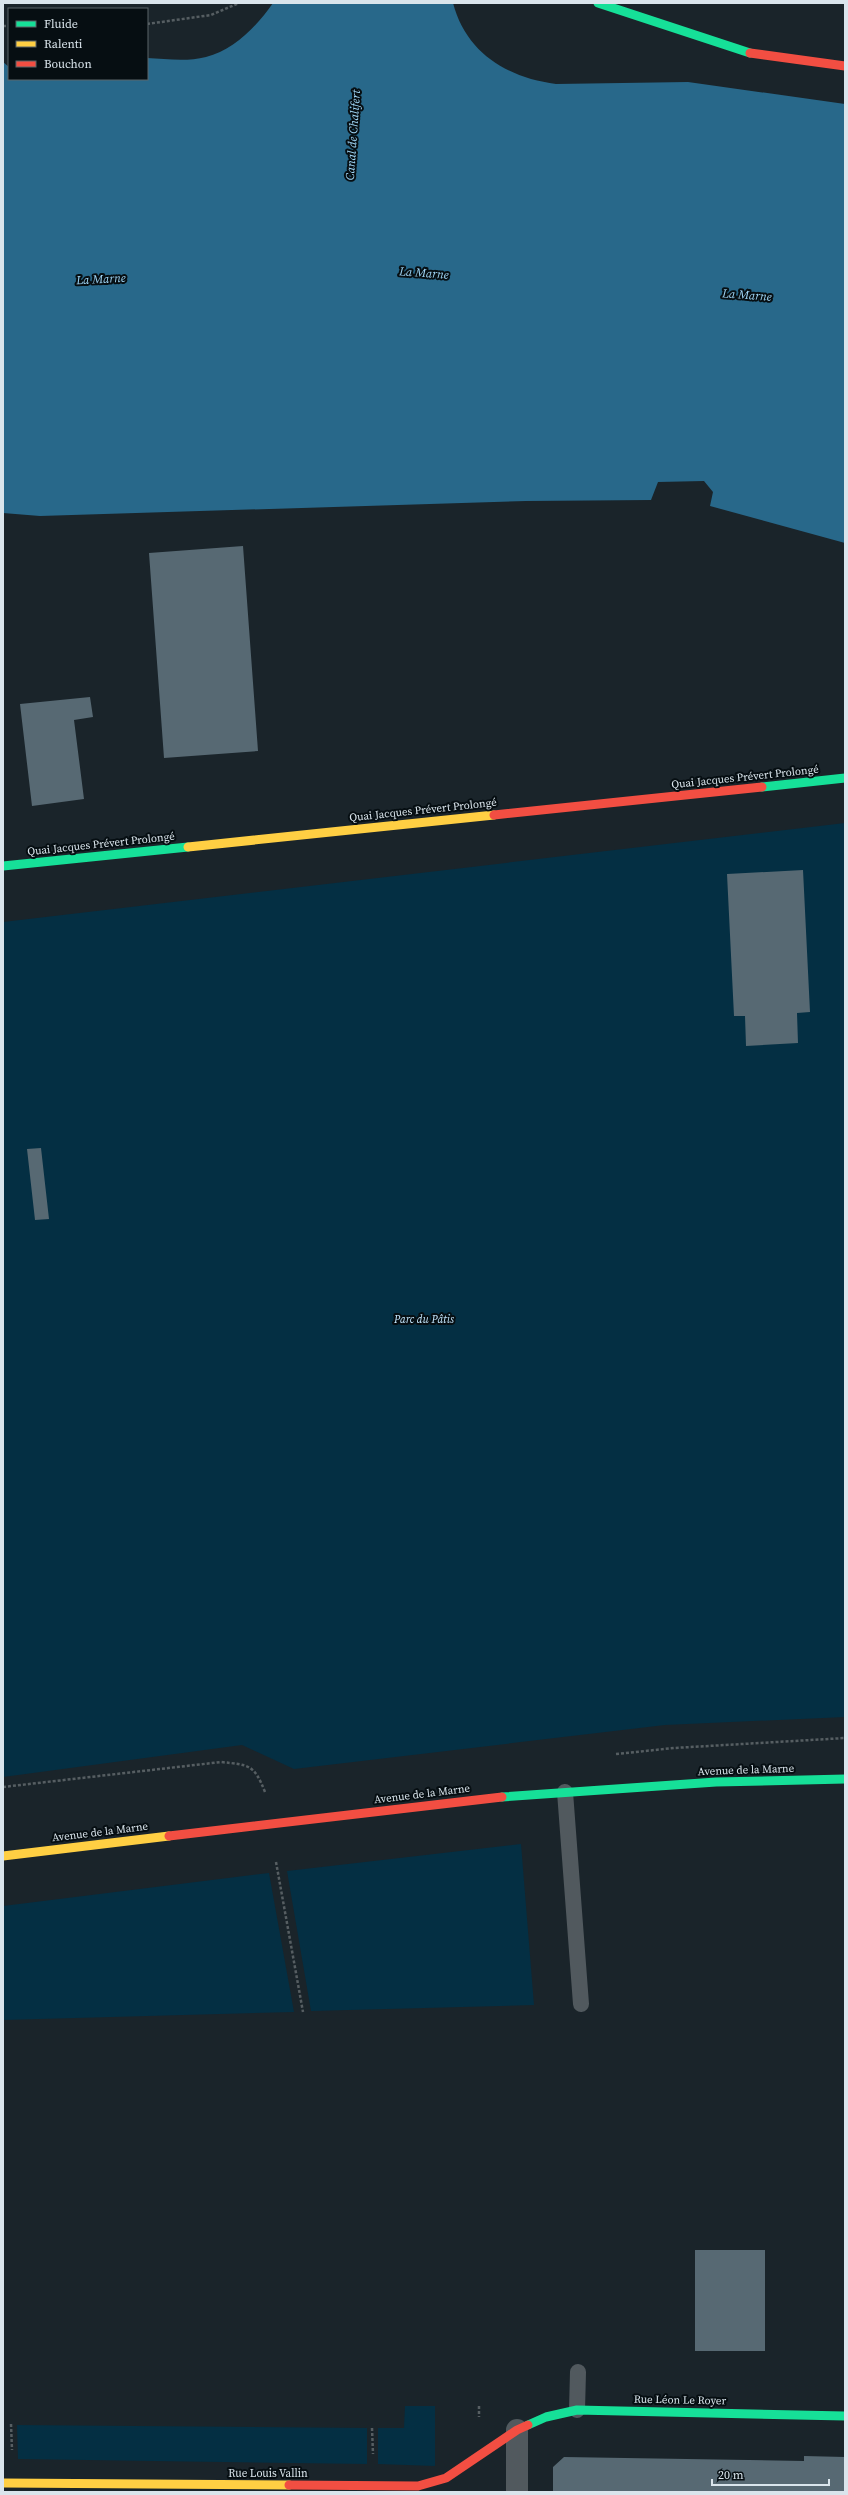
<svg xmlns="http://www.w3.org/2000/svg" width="848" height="2495" font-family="'Source Serif 4',serif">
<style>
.green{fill:#042f43}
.water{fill:#28688a}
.building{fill:#576973}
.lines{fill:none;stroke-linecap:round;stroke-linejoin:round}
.path{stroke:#565e62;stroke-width:2.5;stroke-dasharray:3 2;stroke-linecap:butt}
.lane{stroke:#51595e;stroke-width:16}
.street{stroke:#51595e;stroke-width:22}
.fast{stroke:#16e098;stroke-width:9}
.slow{stroke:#ffcf43;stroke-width:9}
.jam{stroke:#f24e42;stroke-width:9}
.labels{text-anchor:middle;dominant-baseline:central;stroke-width:4;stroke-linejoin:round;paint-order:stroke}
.street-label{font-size:11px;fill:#dae5ec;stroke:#060e12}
.park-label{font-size:11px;font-style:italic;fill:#c5e8ff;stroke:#060e12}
.water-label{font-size:12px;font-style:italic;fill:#9fd5f5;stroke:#060e12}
</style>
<rect width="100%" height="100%" fill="#1a242a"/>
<!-- green -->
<path class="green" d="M845 823V1717L665 1725 294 1769 242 1745 3 1777V922Z
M521 1844 534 2005 311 2011 287 1871Z
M269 1873 294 2012 3 2020V1906Z
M405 2406H435V2466L378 2464V2428H404Z
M17 2425 367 2428V2464L18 2459Z"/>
<!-- water -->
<path class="water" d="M273 3H453C466 53 508 78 556 84L688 82 845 104V543L710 506 713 492 704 481 658 482 651 500 526 501 40 516 3 513V62L9 67V79H147V58C166 59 187 62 206 57 234 50 257 26 273 3Z"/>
<!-- building -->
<path class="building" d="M243 546 258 751 164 758 149 553Z
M90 697 93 717 74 720 84 799 32 806 20 704Z
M803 870 810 1012 797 1013 798 1043 746 1046 745 1016H734L727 874Z
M41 1148 49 1219 35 1220 27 1149Z
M695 2250H765V2351H695Z
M804 2456 845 2457V2492H553V2467L564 2457 804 2461Z"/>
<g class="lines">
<!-- path -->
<path class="path" d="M147 24 211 15 239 3
M3 26H9
M616 1754 674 1748 845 1738
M3 1787 221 1762C249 1765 254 1764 265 1792
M276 1862 303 2012
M479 2406V2417
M11 2424 12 2450
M372 2428 373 2454"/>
<!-- lane -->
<path class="lane" d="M565 1792 581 2004
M577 2410 578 2372"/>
<!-- street -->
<path class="street" d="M517 2430V2492"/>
<!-- fast -->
<path class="fast" d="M598 3 750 53
M762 787 845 778
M3 866 188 847
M502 1797 716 1782 845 1779
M528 2425 546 2417 577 2410 845 2416"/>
<!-- slow -->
<path class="slow" d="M188 847 494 815
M3 1856 169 1836
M3 2483 289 2485"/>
<!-- jam -->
<path class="jam" d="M750 53 845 66
M494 815 762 787
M169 1836 502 1797
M289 2485 418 2486 446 2478 517 2430 528 2425"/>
</g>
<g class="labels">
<!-- street labels -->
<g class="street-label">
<text transform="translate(745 777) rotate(-6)">Quai Jacques Prévert Prolongé</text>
<text transform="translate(423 810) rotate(-6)">Quai Jacques Prévert Prolongé</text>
<text transform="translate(101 844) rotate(-6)">Quai Jacques Prévert Prolongé</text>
<text transform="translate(746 1770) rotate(-2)">Avenue de la Marne</text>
<text transform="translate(422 1794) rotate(-7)">Avenue de la Marne</text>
<text transform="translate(100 1832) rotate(-7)">Avenue de la Marne</text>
<text transform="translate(680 2400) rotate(1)">Rue Léon Le Royer</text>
<text x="268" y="2473">Rue Louis Vallin</text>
</g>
<!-- park labels -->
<g class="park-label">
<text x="424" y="1319">Parc du Pâtis</text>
</g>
<!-- water labels -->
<g class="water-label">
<text transform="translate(353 135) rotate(-86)">Canal de Chalifert</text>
<text transform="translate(424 273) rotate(4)">La Marne</text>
<text transform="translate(101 279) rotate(-3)">La Marne</text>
<text transform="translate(747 295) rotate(4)">La Marne</text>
</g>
</g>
<!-- border -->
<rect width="848" height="2495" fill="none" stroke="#dae5ec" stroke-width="8"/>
<!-- legend -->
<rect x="8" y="8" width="140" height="72" fill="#060e12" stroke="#5b6469"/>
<rect x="16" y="21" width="20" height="6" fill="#16e098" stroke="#5b6469"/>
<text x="44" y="28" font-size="12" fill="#dae5ec">Fluide</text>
<rect x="16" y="41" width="20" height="6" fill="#ffcf43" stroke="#5b6469"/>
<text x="44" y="48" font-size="12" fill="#dae5ec">Ralenti</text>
<rect x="16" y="61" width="20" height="6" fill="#f24e42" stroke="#5b6469"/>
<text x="44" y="68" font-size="12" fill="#dae5ec">Bouchon</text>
<!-- scale -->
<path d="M712 2479v6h117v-6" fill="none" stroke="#dae5ec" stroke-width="2"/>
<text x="718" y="2479" font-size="12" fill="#dae5ec" stroke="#060e12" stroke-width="3" paint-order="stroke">20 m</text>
</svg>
